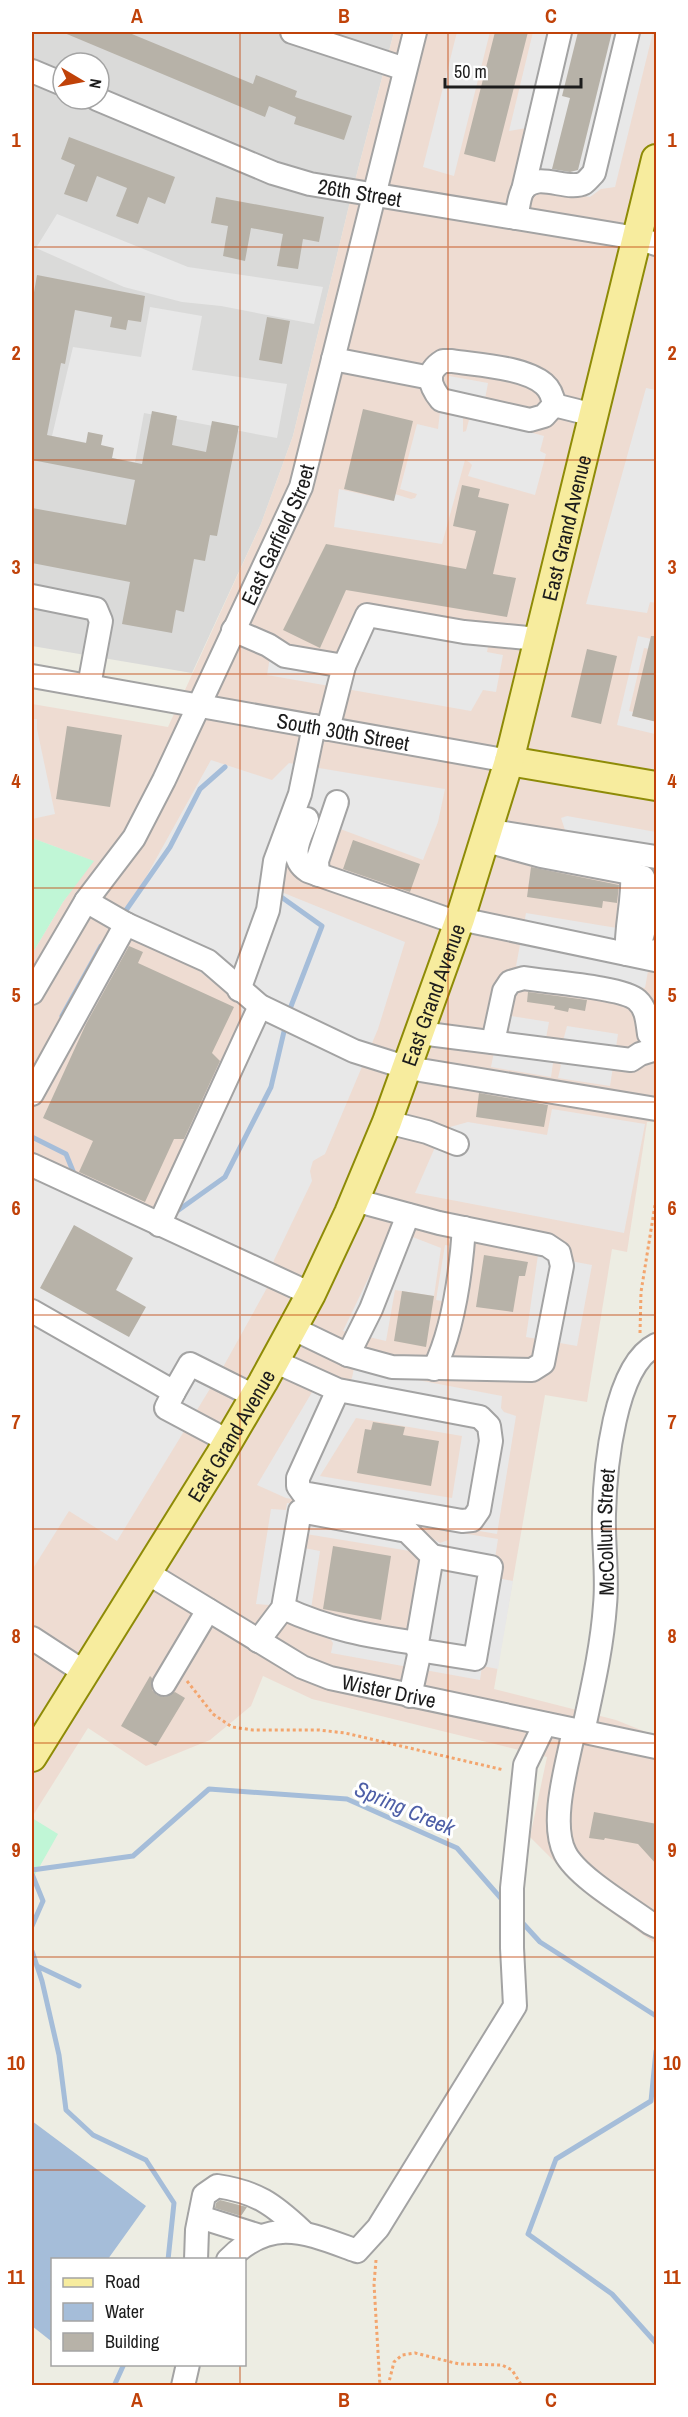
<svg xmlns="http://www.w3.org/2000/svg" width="688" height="2417" font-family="'Archivo Narrow',sans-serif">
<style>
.residential{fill:#dadad9;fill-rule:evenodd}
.commercial{fill:#eedcd2}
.park{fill:#c0f6d6}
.parking{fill:#e8e8e8;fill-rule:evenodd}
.water{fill:#a5bdd9}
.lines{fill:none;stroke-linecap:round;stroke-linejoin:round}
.stream{stroke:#a5bdd9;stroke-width:5}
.building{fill:#b7b2a8}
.minor-casing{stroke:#a3a3a3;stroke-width:26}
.major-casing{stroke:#8e8b07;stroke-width:32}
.path{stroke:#f3a56e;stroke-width:3;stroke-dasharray:3 3;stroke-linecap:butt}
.minor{stroke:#fff;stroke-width:22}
.major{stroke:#f7ec9e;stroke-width:28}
.grid{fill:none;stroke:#c04209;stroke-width:1.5;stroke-opacity:0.55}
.labels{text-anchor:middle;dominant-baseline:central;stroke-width:6;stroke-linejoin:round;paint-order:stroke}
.street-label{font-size:21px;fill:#1c1c1c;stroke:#fff}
.water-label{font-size:22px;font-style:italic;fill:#4e5fa7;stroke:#fff}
.neatline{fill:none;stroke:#c04209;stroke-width:2}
.grid-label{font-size:20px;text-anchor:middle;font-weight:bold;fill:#c04209}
</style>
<rect width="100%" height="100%" fill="#edede3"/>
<!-- residential -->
<path class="residential" d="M32 32H394L356 177 293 436 261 524 192 673 32 646ZM63 63H99V99H63Z"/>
<!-- commercial -->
<path class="commercial" d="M394 32H656V1111L654 1122H647L627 1252 612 1249 587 1402 545 1395 494 1689 616 1720 656 1736V1944L591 1898 530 1837 547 1757 312 1699 263 1676 251 1706 210 1740 146 1766 88 1728 32 1817V954L63 902 93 861 32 838V704L168 727 261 524 293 436 356 177Z"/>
<!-- park -->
<path class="park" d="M32 838 94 861 63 902 32 954Z
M32 1818 58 1834 32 1880Z"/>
<!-- parking -->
<path class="parking" d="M457 32H490L454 176 423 167Z
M533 32H653L615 187 601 189 590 197 512 185 527 128 509 131Z
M57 214 188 267 323 287 314 324 221 306 182 302 124 287 36 248Z
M150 307 202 316 192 370 287 384 277 438 144 413 135 462 112 458 113 448 52 436 73 347 141 357Z
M449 376 488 383 485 399 446 392Z
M646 388 656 390V603L650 602 647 613 586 604Z
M440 411 463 415V432L466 431 470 416 544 436 540 451 546 454 535 495 468 476 472 465 469 462 465 460 442 544 334 527 339 489 393 501 395 494 411 499 415 498 417 494 400 489 417 424 438 429Z
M371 620 489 641 487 652 503 655 496 692 483 690 471 711 267 675 272 645 352 659Z
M638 636 656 640V650L644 648 629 711 633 712 632 716 656 722 655 734 617 725Z
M32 719H37V729L55 814 32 819Z
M211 760 272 780 289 763 445 789 438 822 423 860 303 815 274 889 405 942 378 1029 325 1154 313 1161 310 1171 312 1181 274 1260 268 1286 222 1369 117 1541 69 1511 32 1570V1156L155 1211 243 1020 241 1005 193 966 109 931 146 877Z
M567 816 656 832V869L561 851 566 833 561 818Z
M526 913 617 928 615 941 652 948 645 988 516 966Z
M511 1016 549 1022 546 1038 563 1041 567 1026 618 1034 610 1086 558 1078 561 1065 556 1061 553 1063 551 1077 491 1067 498 1032H509Z
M552 1109 645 1124 624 1233 415 1193 443 1129 468 1122 547 1135Z
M392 1229 441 1248 434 1296 395 1290 386 1341 343 1331Z
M445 1245 471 1249 461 1304 436 1300Z
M538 1255 592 1265 577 1346 526 1337Z
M354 1368 502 1396 501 1408 504 1412 516 1416 497 1534 286 1498 257 1485 321 1377 348 1383 352 1378ZM356 1418 462 1436 452 1498 320 1476Z
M287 1503 408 1524 440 1543 448 1540 449 1531 498 1539 492 1577 513 1581 498 1669 482 1666 480 1680 331 1653 333 1643 331 1640 269 1605 256 1604 271 1509 286 1510ZM306 1534 416 1552 427 1568 416 1636 328 1616 311 1609 320 1551 304 1548Z"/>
<!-- water -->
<path class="water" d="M32 2121 146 2206 108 2259 52 2260 51 2341 32 2326Z"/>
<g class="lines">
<!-- stream -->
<path class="stream" d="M277 894 322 926 288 1014
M122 916 170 847 200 789 225 767
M62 1016 101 946
M32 1137 66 1154 75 1176
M173 1214 225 1177 271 1087 286 1023
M32 1870 133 1856 209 1789 347 1799 457 1848 505 1903
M32 1874 43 1901 32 1926
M519 1919 540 1942 656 2016
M32 1951 42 1981 59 2055 66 2110 93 2135 146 2160 174 2203 168 2260
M37 1966 79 1986
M656 2051 651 2101 556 2159 528 2234 612 2294 656 2343
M114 2386 124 2364"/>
</g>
<!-- building -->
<path class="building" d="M62 32H127L253 84 256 75 297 91 295 97 352 116 344 140 294 124 296 117 269 106 265 117Z
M495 32H528L495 162 464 154Z
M578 32H612L578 170 570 172 552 169 570 98 562 96Z
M69 137 175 177 165 204 148 197 138 224 116 216 127 188 97 176 87 202 64 194 75 165 61 159Z
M216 197 324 217 319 242 303 239 298 269 277 266 283 234 251 228 245 261 223 256 228 226 211 223Z
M37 275 145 296 141 322 128 320 126 330 110 327 112 317 75 310 65 364 61 363 47 435 86 443 88 432 103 435 101 445 114 448 112 458 142 464 152 411 177 416 172 445 206 452 212 421 239 426 217 536 210 535 205 561 194 559 184 612 176 610 172 633 122 624 130 582 32 563V508L126 525 135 480 32 460V304Z
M267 317 290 321 282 364 259 360Z
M363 409 413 421 394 501 344 489Z
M462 485 480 489 478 497 509 504 493 574 516 578 507 617 346 590 320 648 283 630 326 544 466 569 476 531 453 526Z
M651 636H657V722L632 716Z
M587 649 617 656 601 724 571 717Z
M67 726 122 735 110 807 56 799Z
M353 840 420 864 410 892 343 869Z
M531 867 619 885 617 903 603 901 602 908 527 897Z
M129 946 143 952 138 963 234 1007 212 1053 220 1061 184 1139H174L145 1202 79 1172 93 1141 43 1118 86 1024Z
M528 992 587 1000 585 1011 569 1008 568 1012 554 1009 555 1006 527 1002Z
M479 1093 548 1105 544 1127 476 1117Z
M74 1225 133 1258 116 1290 146 1307 129 1337 40 1288Z
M484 1255 528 1262 525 1276H519L513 1312 476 1307Z
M402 1291 434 1296 426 1347 394 1341Z
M373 1422 405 1427 403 1435 439 1441 431 1486 357 1473 365 1429 371 1430Z
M333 1546 391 1556 381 1620 323 1609Z
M150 1676 152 1678V1690L157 1695 164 1697 175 1692 185 1698 156 1746 121 1726Z
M594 1812 657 1824V1865L638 1844 605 1838 604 1840 589 1838Z
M220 2200 239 2205 247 2207 241 2216 215 2208 216 2203Z"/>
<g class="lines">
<!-- minor casing -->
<g class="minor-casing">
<g id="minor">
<path d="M292 32 405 69"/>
<path d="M32 71 63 84"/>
<path id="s1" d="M97 99 273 173 310 184 637 238 656 244"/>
<path d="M523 190 560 32"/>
<path d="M516 218C518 210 519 196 523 190 537 170 567 192 584 183 587 181 591 176 594 173L628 32"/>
<path d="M333 359 431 378"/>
<path d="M443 361H452C477 365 524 367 544 384 551 390 553 397 554 405L544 416 530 420 441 400C429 385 425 372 443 361Z"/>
<path d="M554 405 594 415"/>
<path d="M32 596 96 609 101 621 89 686"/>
<path d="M233 630 268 645 285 656 344 666"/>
<path id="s2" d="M32 676 509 761"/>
<path d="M328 729 344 666 367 615 464 632 538 639"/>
<path d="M307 819C300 838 287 857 308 871L458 923"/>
<path d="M498 832 656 857"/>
<path d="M483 840 541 856 625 872 643 877 650 895 646 922 641 940 627 954"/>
<path d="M318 875 317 861 337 802"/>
<path d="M86 901 126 924 208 961 260 1006 354 1051 408 1068 656 1109"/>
<path d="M460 919 655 960 656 951"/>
<path d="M627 954C625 927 634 901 632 874"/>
<path d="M239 990 268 910 275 861 300 794 314 726"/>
<path id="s3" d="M32 993 86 901 134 838 164 780 301 487 415 32"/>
<path d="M420 1033 631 1060 640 1054 656 1049"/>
<path d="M493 1042 504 991 510 982 524 978C546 982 623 987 637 1000 647 1009 647 1021 649 1034L656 1039"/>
<path d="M32 1094 126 924"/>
<path d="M387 1122 427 1132 457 1144"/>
<path d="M32 1165 311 1294"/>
<path d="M159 1225 260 1006"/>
<path d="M32 1311 174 1392 166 1408 228 1441"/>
<path d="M292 1328 348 1355 392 1367 532 1370 543 1363 562 1266 559 1253 547 1245 439 1223 354 1200"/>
<path d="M348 1355 371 1309 408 1215"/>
<path d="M274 1361 338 1390 480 1417 489 1426 491 1441 479 1510 472 1520 462 1521 303 1493 298 1486V1478L338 1390"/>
<path d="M434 1369C453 1330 461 1271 464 1228"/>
<path d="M174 1392 190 1364 254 1396"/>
<path id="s4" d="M146 1572 302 1667 330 1678 656 1747"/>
<path d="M283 1608C329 1629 367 1636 417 1643"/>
<path d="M32 1638 84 1672"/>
<path d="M258 1641 283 1608 300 1511 407 1531 432 1556 417 1643 419 1655 410 1696"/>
<path d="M418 1650 475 1659 491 1567 432 1556"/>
<path d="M164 1684 208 1610"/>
<path d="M574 1730C568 1762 549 1822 565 1853 577 1877 627 1906 650 1923L656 1926"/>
<path id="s5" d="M583 1732C592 1690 602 1648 605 1605 608 1575 603 1544 604 1514 605 1470 614 1366 656 1345"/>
<path d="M200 2217 260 2236"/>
<path d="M196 2260 197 2230 204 2195 217 2186C257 2192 273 2204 302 2231"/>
<path d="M228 2260C272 2215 307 2233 357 2251L378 2228 515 2006 512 1948V1888L525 1765 545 1724"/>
<path d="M183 2386 188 2364"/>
</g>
</g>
<!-- major casing -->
<g class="major-casing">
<g id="major">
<path d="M509 761 656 786"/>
<path id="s6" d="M32 1757 219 1457 263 1382 311 1294 349 1213 387 1122 460 919 509 761 656 159"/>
</g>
</g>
<!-- path -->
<path class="path" d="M640 1333 641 1292 656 1199
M187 1681 213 1714 232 1727 253 1730H319L345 1733 504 1770
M376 2260 374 2284 380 2386
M388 2386 394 2362 402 2355 415 2353 459 2364 502 2365 512 2370 522 2386"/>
<!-- minor -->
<use href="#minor" class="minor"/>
<!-- major -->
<use href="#major" class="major"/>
</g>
<!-- grid -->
<path class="grid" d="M240 32V2260M448 32V2386M32 247H656M32 460H656M32 674H656M32 888H656M32 1102H656M32 1315H656M32 1529H656M32 1743H656M32 1957H656M32 2170H656M240 2364V2386"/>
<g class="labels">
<!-- street labels -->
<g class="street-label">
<text stroke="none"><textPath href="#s1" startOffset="280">26th Street</textPath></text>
<text stroke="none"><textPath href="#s6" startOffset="1350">East Grand Avenue</textPath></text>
<text stroke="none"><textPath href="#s3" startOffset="522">East Garfield Street</textPath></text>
<text stroke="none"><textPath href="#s2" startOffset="316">South 30th Street</textPath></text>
<text stroke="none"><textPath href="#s6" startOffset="864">East Grand Avenue</textPath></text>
<text stroke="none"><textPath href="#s6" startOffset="378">East Grand Avenue</textPath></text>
<text stroke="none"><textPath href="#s5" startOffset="202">McCollum Street</textPath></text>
<text stroke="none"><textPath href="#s4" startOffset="273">Wister Drive</textPath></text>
</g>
<!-- water labels -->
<g class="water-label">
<text transform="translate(405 1808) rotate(23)">Spring Creek</text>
</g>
</g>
<!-- border -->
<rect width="688" height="2417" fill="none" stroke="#ffffff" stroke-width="66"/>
<!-- legend -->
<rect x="51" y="2258" width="195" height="108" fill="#ffffff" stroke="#a4a4a4" stroke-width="1.5"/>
<rect x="63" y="2278" width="30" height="9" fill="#f7ec9e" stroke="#a4a4a4" stroke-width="1.5"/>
<text x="105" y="2288" font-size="18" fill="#1c1c1c">Road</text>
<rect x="63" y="2303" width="30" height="18" fill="#a5bdd9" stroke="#a4a4a4" stroke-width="1.5"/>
<text x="105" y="2318" font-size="18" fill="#1c1c1c">Water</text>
<rect x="63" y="2333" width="30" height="18" fill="#b7b2a8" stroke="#a4a4a4" stroke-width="1.5"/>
<text x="105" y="2348" font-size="18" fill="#1c1c1c">Building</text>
<!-- north arrow -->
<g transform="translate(81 81) rotate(100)"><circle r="28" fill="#ffffff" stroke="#a4a4a4" stroke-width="1.5"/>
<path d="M0-4.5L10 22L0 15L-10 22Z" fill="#c04209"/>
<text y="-9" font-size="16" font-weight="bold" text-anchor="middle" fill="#1c1c1c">N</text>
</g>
<!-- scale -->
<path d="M445 78v9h136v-9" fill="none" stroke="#1c1c1c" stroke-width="3"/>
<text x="454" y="78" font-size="18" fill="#1c1c1c" stroke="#ffffff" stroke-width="4.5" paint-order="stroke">50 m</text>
<rect x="33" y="33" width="622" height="2351" class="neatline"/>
<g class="grid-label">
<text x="137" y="23">A</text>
<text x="344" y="23">B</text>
<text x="551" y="23">C</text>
<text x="16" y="147">1</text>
<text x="672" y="147">1</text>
<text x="16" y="360">2</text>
<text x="672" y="360">2</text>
<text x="16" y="574">3</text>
<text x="672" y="574">3</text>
<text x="16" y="788">4</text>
<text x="672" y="788">4</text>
<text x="16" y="1002">5</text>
<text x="672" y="1002">5</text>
<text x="16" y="1215">6</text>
<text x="672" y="1215">6</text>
<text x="16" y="1429">7</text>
<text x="672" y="1429">7</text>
<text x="16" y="1643">8</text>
<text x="672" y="1643">8</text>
<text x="16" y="1857">9</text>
<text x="672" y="1857">9</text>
<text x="16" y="2070">10</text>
<text x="672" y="2070">10</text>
<text x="16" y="2284">11</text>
<text x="672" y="2284">11</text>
<text x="137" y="2407">A</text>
<text x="344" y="2407">B</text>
<text x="551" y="2407">C</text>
</g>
</svg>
